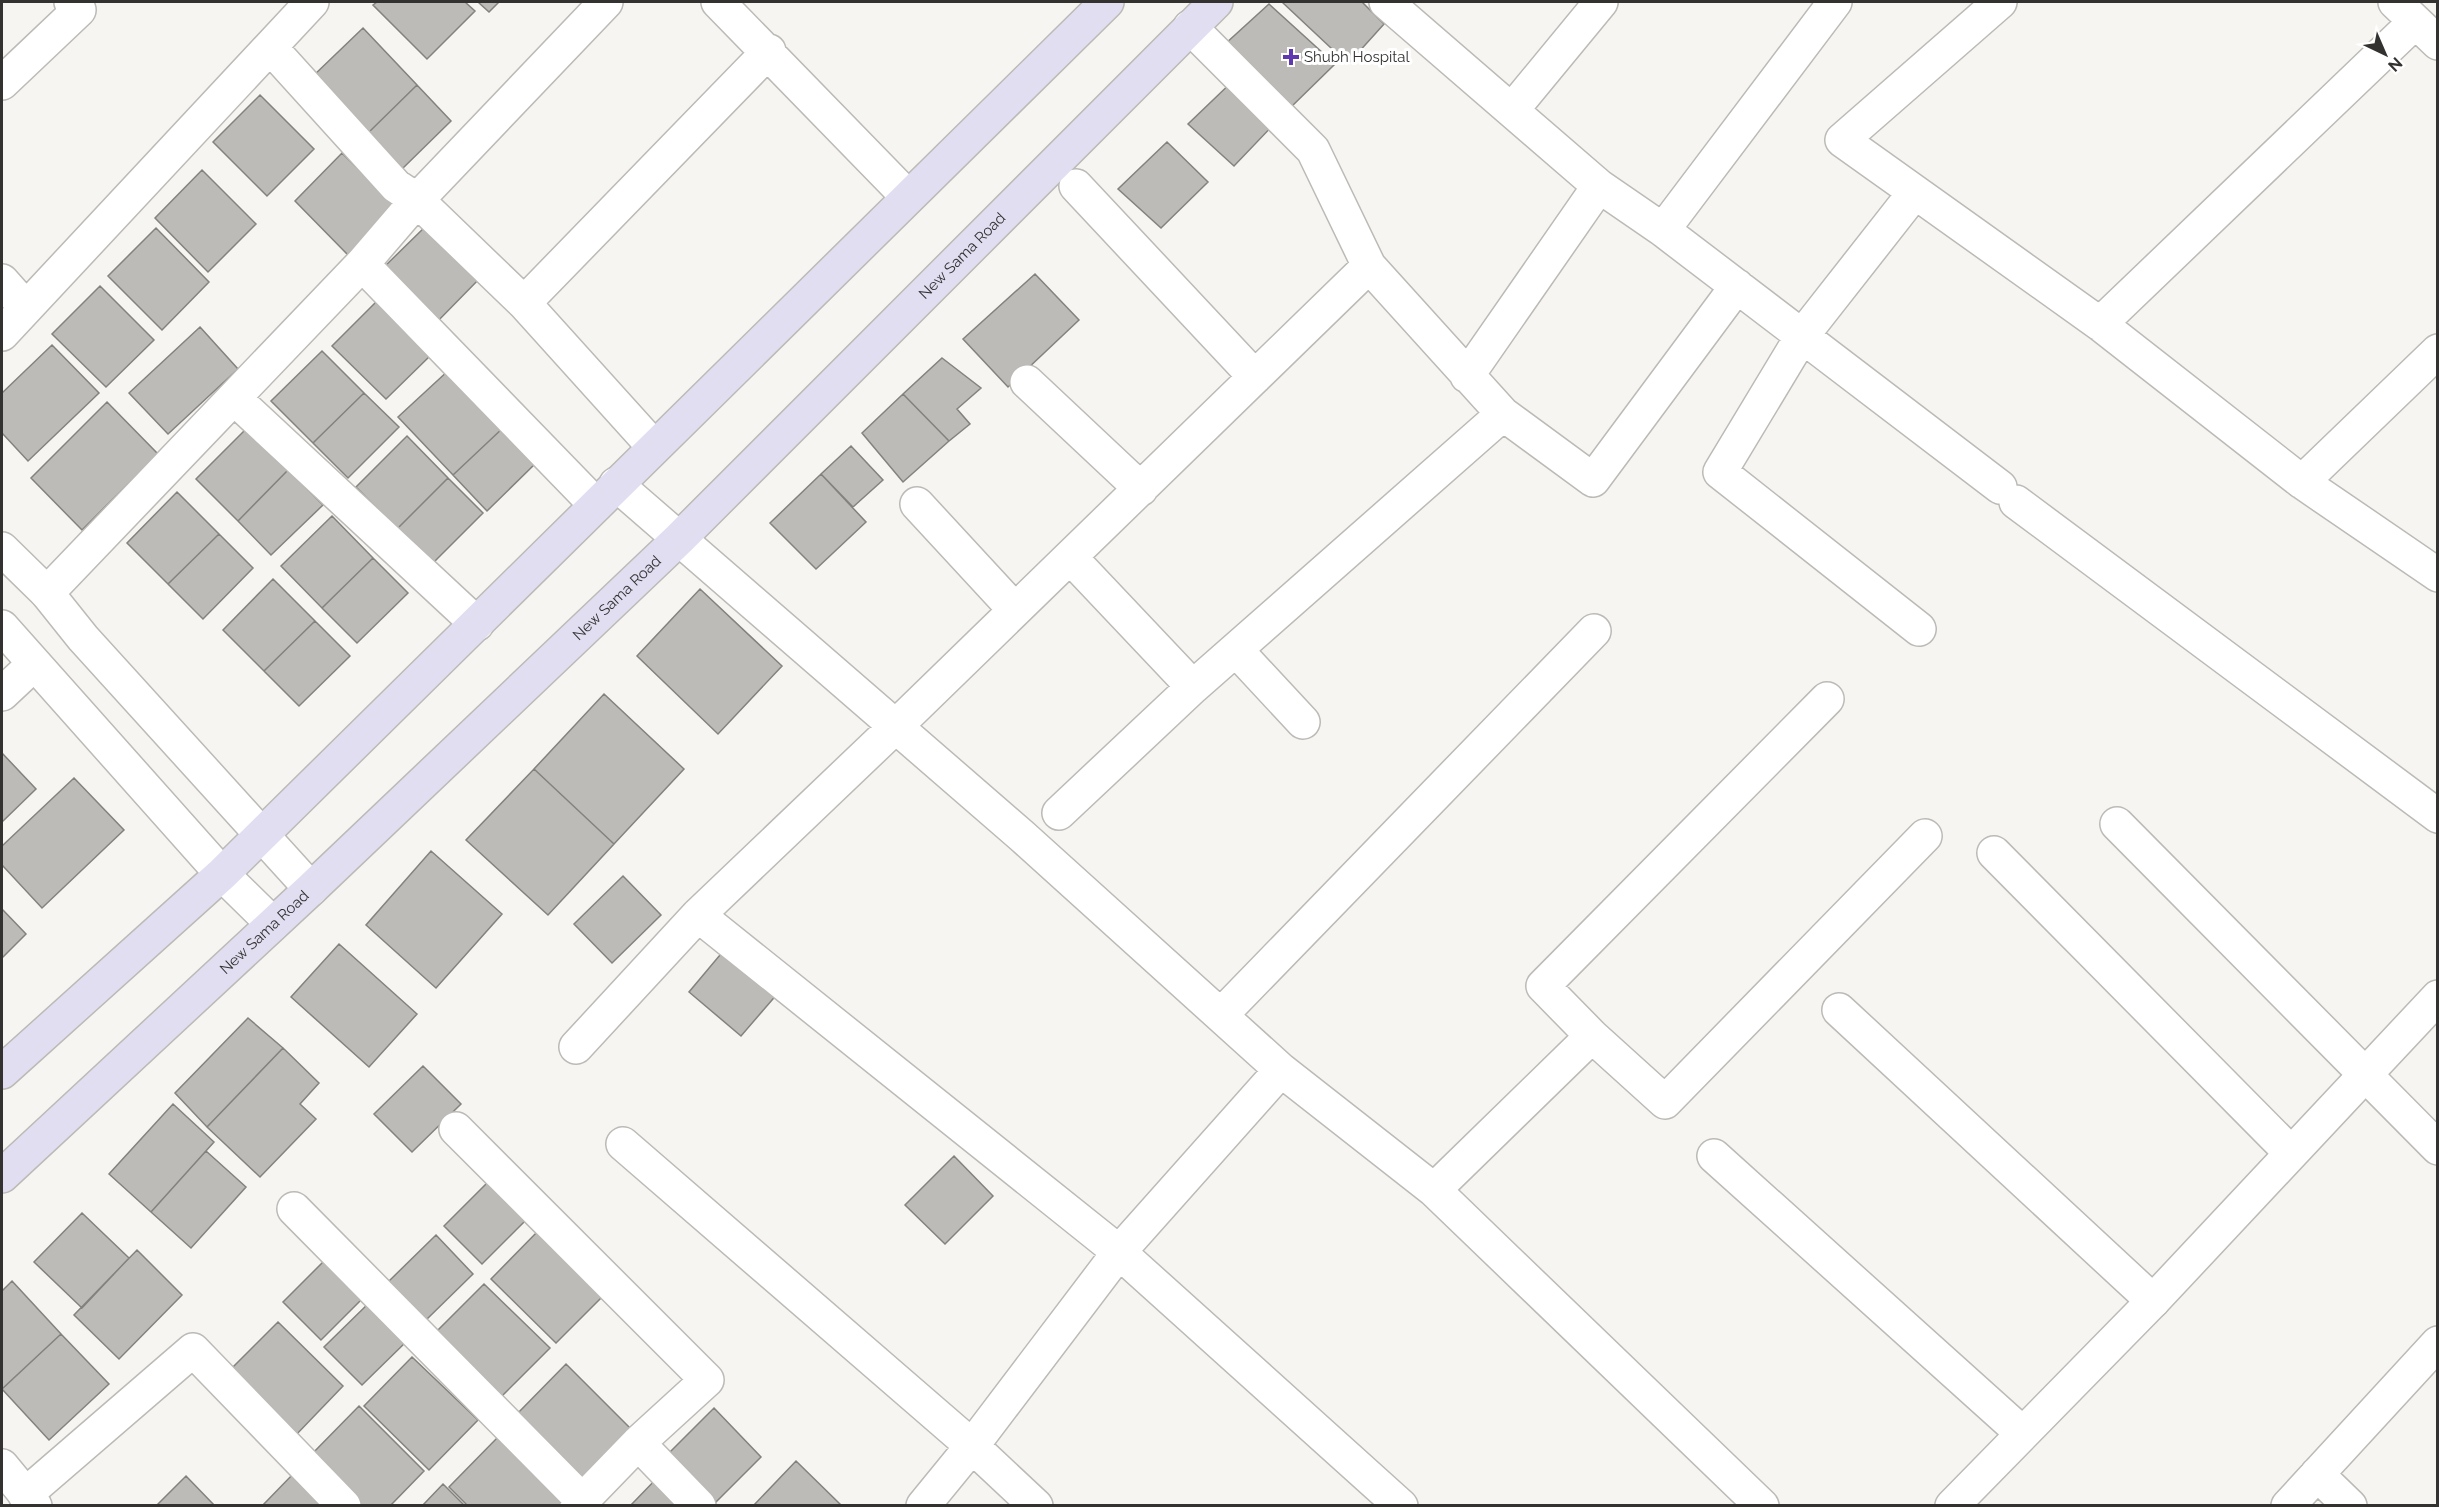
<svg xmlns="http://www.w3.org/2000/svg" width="2439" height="1507" font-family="Raleway,sans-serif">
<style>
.building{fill:#bdbbb7;stroke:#83827e;stroke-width:1.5}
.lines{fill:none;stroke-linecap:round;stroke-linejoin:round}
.minor-casing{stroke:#bcbab6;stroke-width:36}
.tertiary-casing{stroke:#bcbab6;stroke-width:36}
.secondary-casing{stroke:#bcbab6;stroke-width:36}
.minor{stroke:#fff;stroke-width:33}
.tertiary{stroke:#fff;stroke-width:33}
.secondary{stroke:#e2def2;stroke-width:33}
.poi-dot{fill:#6039b1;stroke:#fff;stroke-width:2}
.labels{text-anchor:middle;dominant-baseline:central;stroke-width:6;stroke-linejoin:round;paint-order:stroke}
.poi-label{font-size:15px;fill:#333231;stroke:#fff;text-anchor:start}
.street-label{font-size:15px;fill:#333231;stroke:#fff}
</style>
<rect width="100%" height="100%" fill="#f7f5f1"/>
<!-- building -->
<path class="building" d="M377 2H465L475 11 427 59 373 5Z
M478 2H499L489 12Z
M1282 2H1362L1384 24 1348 64Z
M1269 4 1335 64 1289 109 1224 45Z
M363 28 417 85 366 135 311 78Z
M1237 77 1278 120 1234 166 1188 124Z
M417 85 451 121 400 171 366 135Z
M260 95 314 149 267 196 213 142Z
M1167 142 1208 182 1161 228 1118 189Z
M342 153 396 207 348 255 295 201Z
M202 170 256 224 208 272 155 218Z
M429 223 482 276 435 324 381 270Z
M156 228 209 282 162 330 108 276Z
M1035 274 1079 320 1008 387 963 339Z
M100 286 154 340 106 387 52 334Z
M379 299 433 353 386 399 332 346Z
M200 327 238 369 168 434 129 393Z
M52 345 99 393 28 461 2 433V393Z
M322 351 364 393 313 443 271 401Z
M942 358 981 388 957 409 970 424 949 441 903 394Z
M450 369 505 426 453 475 398 417Z
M364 393 399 427 348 478 313 443Z
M903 394 949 441 903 482 862 433Z
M107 402 158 454 82 530 31 478Z
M505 426 538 461 487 511 453 475Z
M246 429 288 470 238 521 196 479Z
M407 436 448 478 397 529 356 487Z
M851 446 883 480 853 507 821 474Z
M288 470 323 505 271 555 238 521Z
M821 474 866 522 816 569 770 523Z
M448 478 483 513 432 564 397 529Z
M177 492 219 534 168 584 127 543Z
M332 516 373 558 322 608 281 566Z
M219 534 253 568 203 619 168 584Z
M373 558 408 593 357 643 322 608Z
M273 579 315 621 264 671 223 630Z
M700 589 782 666 718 734 637 656Z
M315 621 350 656 299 706 264 671Z
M604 694 684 769 614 844 534 769Z
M2 753 36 789 2 822Z
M534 769 614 844 548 915 466 840Z
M74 778 124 830 42 908 2 865V846Z
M431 851 502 914 436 988 366 925Z
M623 876 661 915 612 963 574 924Z
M2 909 26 934 2 958Z
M339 944 417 1014 369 1067 291 997Z
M725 949 778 993 741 1036 689 992Z
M248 1018 283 1048 207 1127 175 1093Z
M283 1048 319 1083 300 1104 316 1119 260 1177 207 1127Z
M423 1066 461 1104 412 1152 374 1114Z
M173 1104 214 1142 151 1212 109 1174Z
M206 1151 246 1187 191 1248 151 1212Z
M954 1156 993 1196 945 1244 905 1205Z
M492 1178 530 1216 482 1264 444 1226Z
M82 1213 129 1258 82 1308 34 1262Z
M539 1230 605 1294 556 1343 491 1279Z
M436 1235 473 1274 425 1321 387 1283Z
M137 1250 182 1295 119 1359 74 1315Z
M331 1254 369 1292 321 1340 283 1302Z
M12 1281 61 1334 2 1389V1291Z
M484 1284 550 1348 501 1397 435 1333Z
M373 1299 410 1338 362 1385 324 1347Z
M278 1322 343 1386 295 1436 229 1371Z
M61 1334 109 1384 49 1440 2 1389Z
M412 1357 478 1420 429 1470 364 1406Z
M566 1364 631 1429 583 1478 517 1414Z
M359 1406 424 1471 390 1506H361L310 1456Z
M714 1408 761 1457 714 1504 666 1456Z
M498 1437 563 1501 559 1506H468L449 1487Z
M796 1461 842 1506H753Z
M294 1473 327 1506H262Z
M186 1476 215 1506H156Z
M659 1476 689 1506H630Z
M443 1484 465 1506H422Z"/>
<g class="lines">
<!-- minor casing -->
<g class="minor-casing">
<path id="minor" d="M718 2 908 197
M1386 2 1599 186 1663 230 2000 487
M2000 2 1842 140 2100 324 2302 482 2438 575
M2395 2 2438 43
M1190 27 1313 150 1369 266 1503 414 1593 480 1737 286
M270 47 396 186 417 200 524 303 654 447
M2 83 79 10 71 2
M1512 110 1601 2
M1076 186 1255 377
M1915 192 1802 336 1720 472 1919 629
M1663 230 1835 2
M362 264 596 505
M2 281 26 308
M524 303 769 51
M2100 324 2415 22
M2 334 312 2
M1467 376 1599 186
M1027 382 1141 489
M234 398 477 624
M2302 482 2438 351
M616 484 1022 836 1281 1070 1434 1190 1762 1506
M2016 502 2438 816
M917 504 1015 610
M1070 557 1193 687
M47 593 362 264 417 200 606 2
M1237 651 1303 722
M2 694 33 665
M1827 699 1543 986 1592 1036 1665 1102 1925 836
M1059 813 1193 687 1503 414
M2117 824 2438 1148
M1994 853 2290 1152
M698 915 1119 1252 1401 1506
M1839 1010 2153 1301
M1222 1014 1594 631
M576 1047 698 915 894 728 1369 266
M456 1129 707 1380 638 1443 577 1506
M623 1144 972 1446 1036 1506
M1714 1156 2022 1433
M1434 1190 1592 1036
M294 1209 582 1500
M638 1443 699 1506
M2317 1474 2350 1506
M25 1495 193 1350 344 1506
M923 1506 972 1446 1119 1252 1281 1070
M2288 1506 2438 1343"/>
</g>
<!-- tertiary casing -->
<g class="tertiary-casing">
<path id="tertiary" d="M2 549 47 593 83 638 311 889
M2 627 222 874 273 924
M2 1466 35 1506
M1952 1506 2153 1301 2438 997"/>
</g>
<!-- secondary casing -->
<g class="secondary-casing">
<g id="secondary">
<path d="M2 1072 222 874 1107 2"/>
<path id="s1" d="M2 1176 311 889 679 539 1216 2"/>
</g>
</g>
<!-- minor -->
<use href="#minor" class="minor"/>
<!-- tertiary -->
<use href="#tertiary" class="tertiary"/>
<!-- secondary -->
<use href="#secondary" class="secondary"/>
</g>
<!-- markers -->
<path class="poi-dot" d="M1288 48h6v6h6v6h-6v6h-6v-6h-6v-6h6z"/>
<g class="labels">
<!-- poi labels -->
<g class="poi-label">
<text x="1304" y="57">Shubh Hospital</text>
</g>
<!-- street labels -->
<g class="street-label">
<text stroke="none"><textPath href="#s1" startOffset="1330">New Sama Road</textPath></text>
<text stroke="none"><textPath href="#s1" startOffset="844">New Sama Road</textPath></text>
<text stroke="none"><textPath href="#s1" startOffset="358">New Sama Road</textPath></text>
</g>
</g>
<!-- border -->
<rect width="2439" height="1507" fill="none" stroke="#333231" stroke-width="6"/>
<!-- north arrow -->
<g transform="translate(2385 54) rotate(136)" stroke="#ffffff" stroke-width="4.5" paint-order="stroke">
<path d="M0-4.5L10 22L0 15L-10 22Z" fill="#333231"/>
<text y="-9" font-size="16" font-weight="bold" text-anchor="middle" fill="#333231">N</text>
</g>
</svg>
